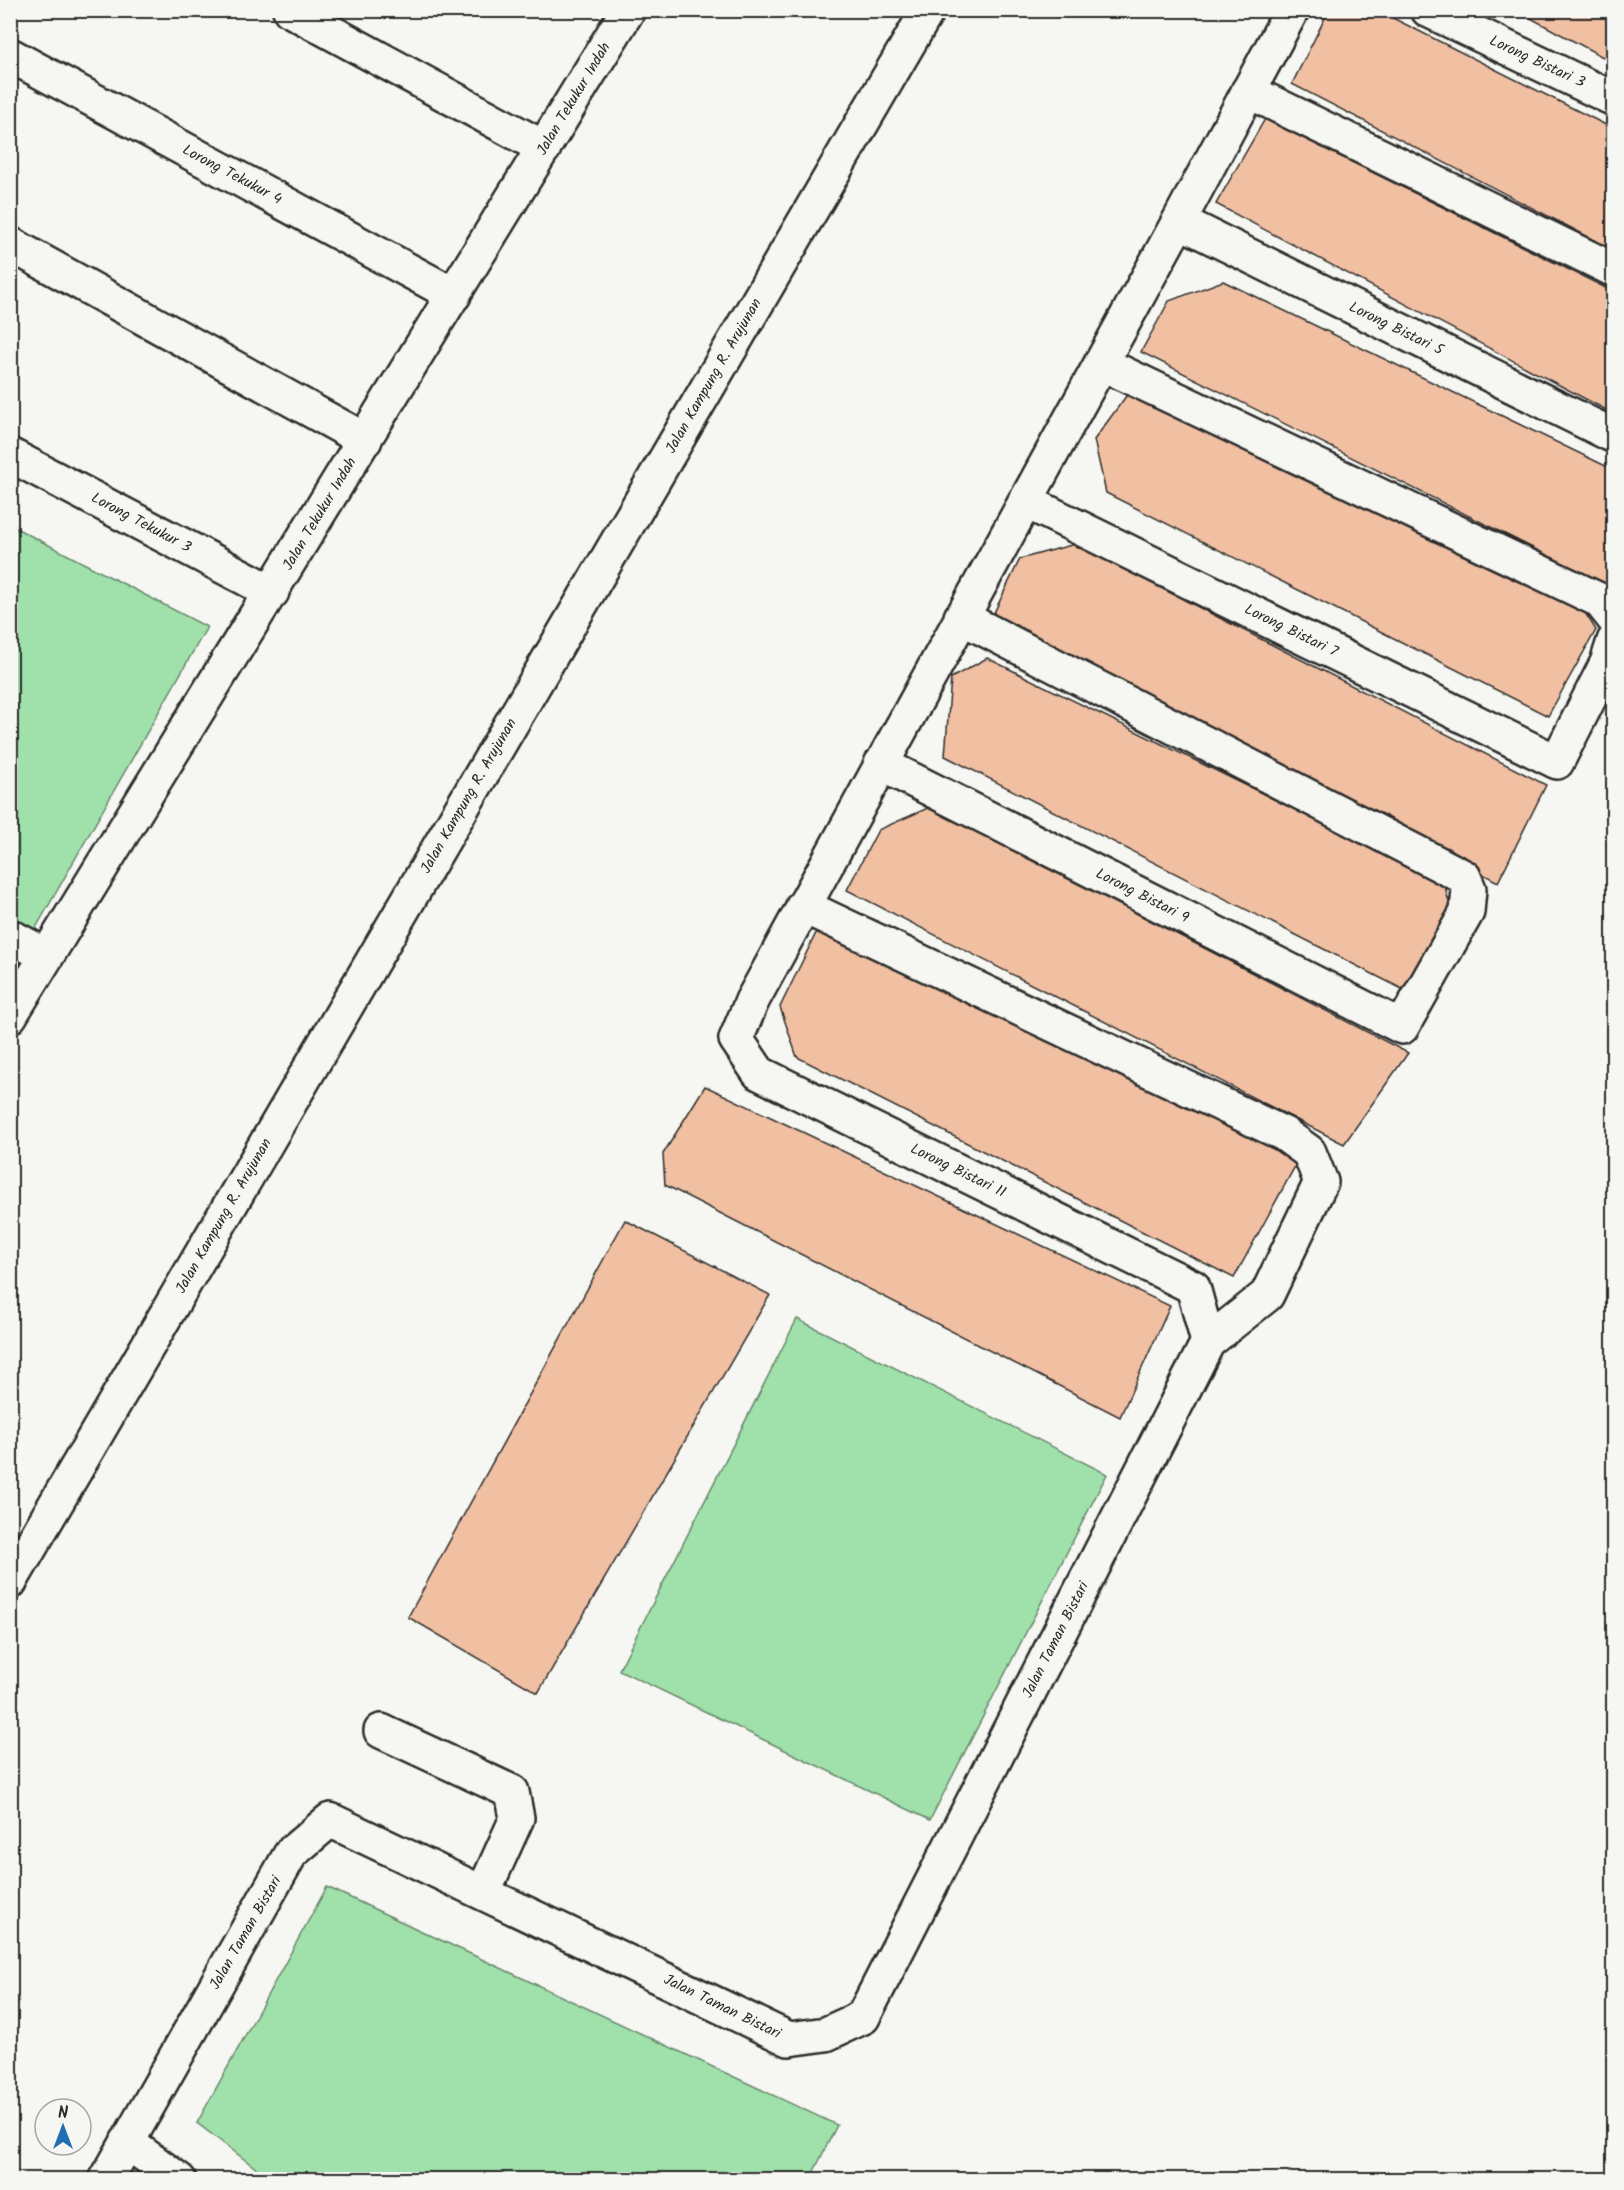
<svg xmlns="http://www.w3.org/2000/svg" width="1624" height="2190" font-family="Kalam,sans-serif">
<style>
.green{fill:#a0e1ab;stroke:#66866b;stroke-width:1.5}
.building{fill:#f1c0a2;stroke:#2b2b2b;stroke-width:1.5}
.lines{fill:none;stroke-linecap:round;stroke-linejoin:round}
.minor-casing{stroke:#2b2b2b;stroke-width:38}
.minor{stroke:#f6f6f2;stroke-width:33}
.labels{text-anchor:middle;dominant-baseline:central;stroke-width:4.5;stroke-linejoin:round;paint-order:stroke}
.street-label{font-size:15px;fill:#2b2b2b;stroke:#f6f6f2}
</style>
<rect width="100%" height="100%" fill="#f6f6f2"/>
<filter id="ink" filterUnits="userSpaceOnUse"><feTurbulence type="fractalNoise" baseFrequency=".0167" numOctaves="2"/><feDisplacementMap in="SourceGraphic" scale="12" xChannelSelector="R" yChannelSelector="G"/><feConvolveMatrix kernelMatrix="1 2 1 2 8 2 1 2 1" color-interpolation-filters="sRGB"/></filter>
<g filter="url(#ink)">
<!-- green -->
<path class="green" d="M10 525 207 627 33 933 11 921Z
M797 1319 1107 1474 930 1820 619 1670Z
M327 1887 837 2125 810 2179H270L197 2123Z"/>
<!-- building -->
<path class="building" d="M1329 10H1377L1614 129V250L1292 84Z
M1516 10H1614V63Z
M1265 119 1614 292V414L1216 204Z
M1223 281 1614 470V582L1611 587 1141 352 1169 301Z
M1132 388 1584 611 1596 630 1548 716 1106 493 1094 440Z
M1075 544 1546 785 1498 882 992 617 1020 559Z
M987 658 1444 883 1452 914 1408 992 945 756 951 678Z
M930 807 1408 1053 1344 1144 847 890 878 830Z
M819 927 1300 1157 1234 1278 797 1057 780 1007Z
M705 1086 1170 1306 1120 1417 665 1185 663 1154Z
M625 1220 770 1295 538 1693 408 1617Z"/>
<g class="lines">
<!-- minor casing -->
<g class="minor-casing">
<path id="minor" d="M290 10 544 148
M1428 10 1614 99
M10 55 454 295
M1248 91 1614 270
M1179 221 1614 436
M10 244 365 440
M1101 363 1599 600 1614 619
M10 455 272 592
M1025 501 1557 762 1607 663 1614 641
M881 764 1402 1027 1467 912 1469 889 1464 877 961 617
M803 906 1284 1134 1309 1152 1321 1182 1267 1295 1208 1342
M10 936 47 956
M10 1016 628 10
M10 1582 928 10
M381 1731 512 1792 517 1818 483 1893
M127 2142 179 2180
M106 2180 291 1853 330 1820 789 2039 826 2034 863 2017 1208 1342 1193 1287 759 1073 736 1039 752 1001 1179 221 1292 10"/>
</g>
<!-- minor -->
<use href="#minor" class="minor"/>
</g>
</g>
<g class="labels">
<!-- street labels -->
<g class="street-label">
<text transform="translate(1537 62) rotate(25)">Lorong Bistari 3</text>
<text transform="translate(574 99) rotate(-59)">Jalan Tekukur Indah</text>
<text transform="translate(232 175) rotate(28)">Lorong Tekukur 4</text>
<text transform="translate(1396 329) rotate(26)">Lorong Bistari 5</text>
<text transform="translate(714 376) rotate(-60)">Jalan Kampung R. Arujunan</text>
<text transform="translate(320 514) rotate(-59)">Jalan Tekukur Indah</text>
<text transform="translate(141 523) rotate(28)">Lorong Tekukur 3</text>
<text transform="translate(1291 631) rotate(26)">Lorong Bistari 7</text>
<text transform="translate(469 796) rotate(-60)">Jalan Kampung R. Arujunan</text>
<text transform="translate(1142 896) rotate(27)">Lorong Bistari 9</text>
<text transform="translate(958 1171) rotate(26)">Lorong Bistari 11</text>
<text transform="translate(224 1216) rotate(-60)">Jalan Kampung R. Arujunan</text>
<text transform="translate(1056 1640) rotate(-63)">Jalan Taman Bistari</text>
<text transform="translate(246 1933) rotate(-60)">Jalan Taman Bistari</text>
<text transform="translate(722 2007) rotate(26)">Jalan Taman Bistari</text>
</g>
</g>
<!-- margin -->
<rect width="1624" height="2190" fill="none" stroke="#f6f6f2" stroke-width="36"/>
<rect x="18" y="18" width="1588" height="2154" fill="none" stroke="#2b2b2b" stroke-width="2" filter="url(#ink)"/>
<!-- north arrow -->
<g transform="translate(63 2127)"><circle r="28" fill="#f6f6f2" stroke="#a5a5a2" stroke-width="1.5"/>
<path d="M0-4.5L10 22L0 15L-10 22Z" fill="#1f6fb2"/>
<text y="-9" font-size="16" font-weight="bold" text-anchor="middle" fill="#2b2b2b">N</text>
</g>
</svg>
